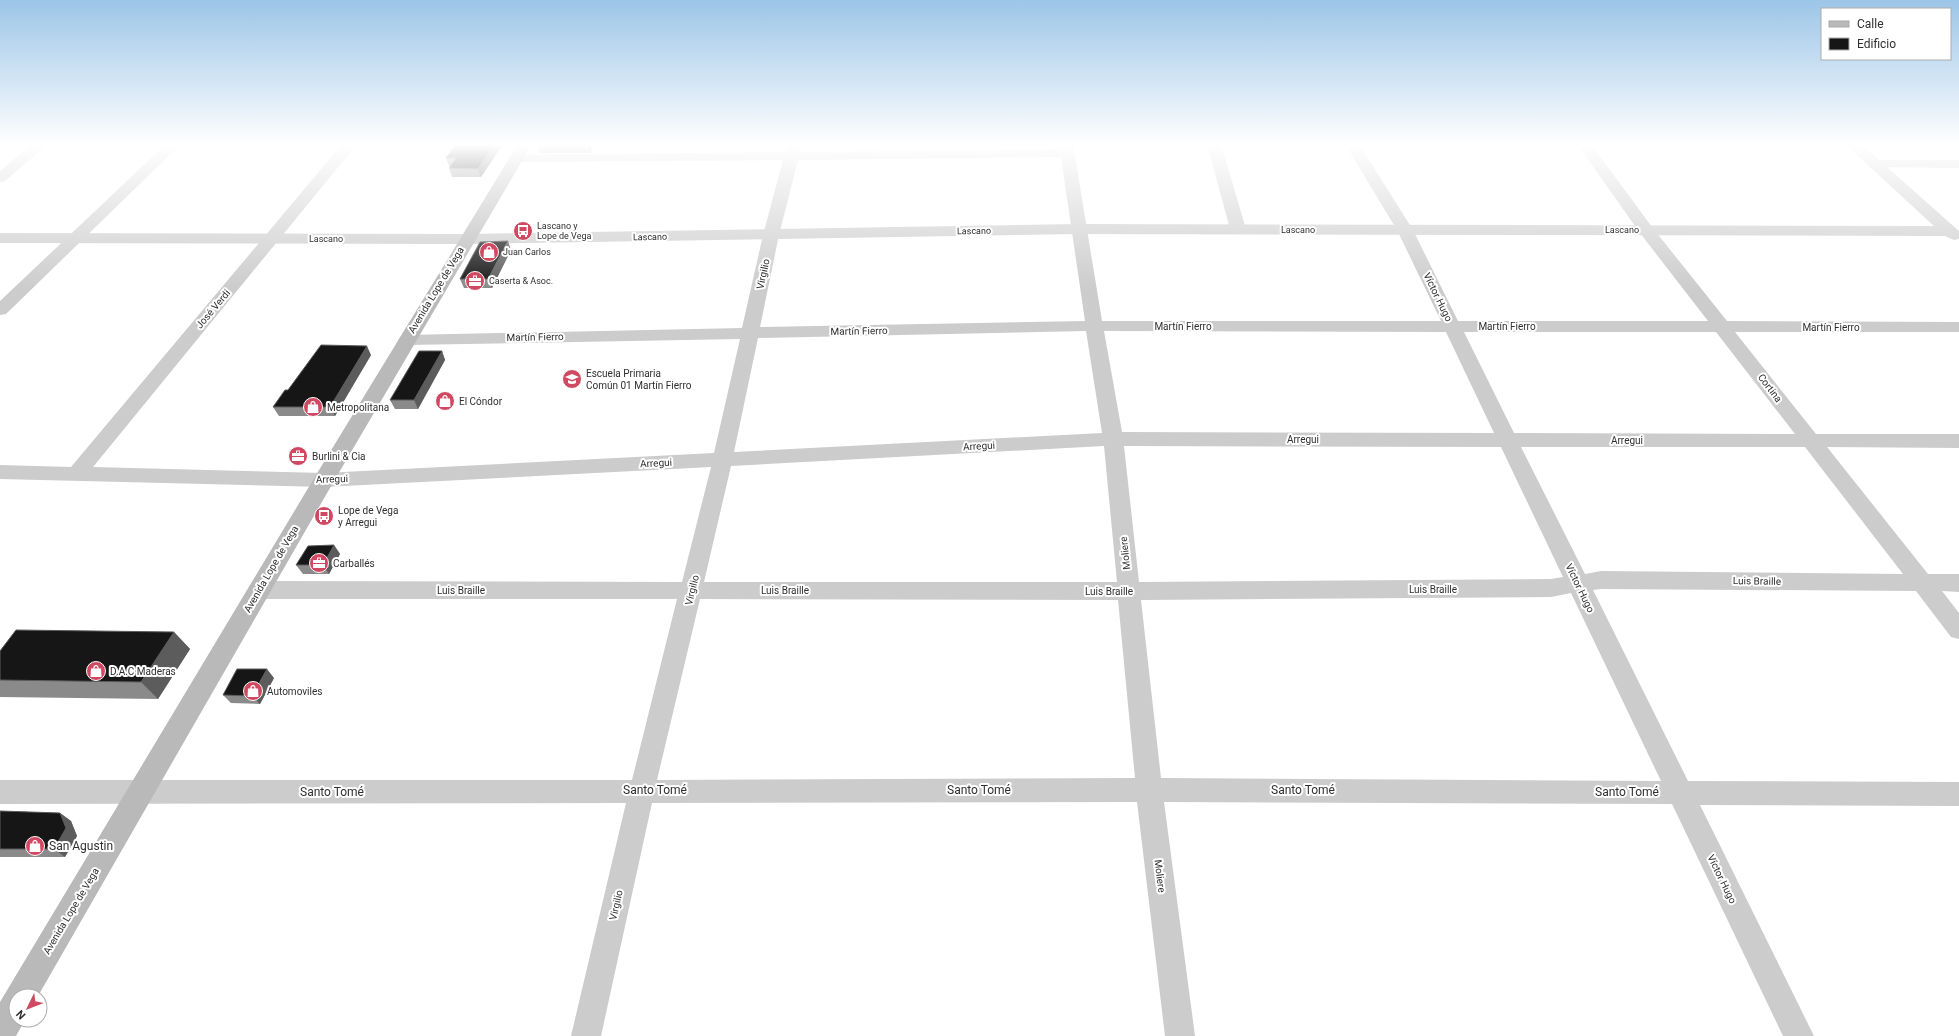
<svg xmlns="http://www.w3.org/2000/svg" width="1959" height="1036" font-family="Roboto,sans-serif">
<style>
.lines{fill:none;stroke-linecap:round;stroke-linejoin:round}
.minor{fill:#ccc;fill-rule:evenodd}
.tertiary{fill:#ccc;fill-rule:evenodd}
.secondary{fill:#b9b9b9;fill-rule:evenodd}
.wall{fill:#8a8a8a}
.shaded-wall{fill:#5c5c5c}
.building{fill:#161616;stroke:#5c5c5c}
.labels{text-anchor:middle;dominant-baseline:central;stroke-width:4;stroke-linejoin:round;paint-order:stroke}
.far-poi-label{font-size:9px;fill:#2f2f2f;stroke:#fff;text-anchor:start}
.far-street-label{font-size:9px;fill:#2f2f2f;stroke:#fff}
.street-label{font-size:10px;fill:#2f2f2f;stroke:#fff}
.poi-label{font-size:10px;fill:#2f2f2f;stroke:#fff;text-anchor:start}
.near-street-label{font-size:12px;fill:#2f2f2f;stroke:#fff}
.near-poi-label{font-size:12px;fill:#2f2f2f;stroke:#fff;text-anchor:start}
</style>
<rect width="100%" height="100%" fill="#fff"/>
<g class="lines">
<!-- minor -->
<path class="minor" d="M32 144H48L5 181 0 182V171Z
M166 144H181L6 314 0 315V301Z
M342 144H357L93 467 324 473 714 453 740 339 407 345 401 344 398 340 401 336 407 335 742 328 763 235 783 160 511 162 509 159 511 156 516 155 786 152 788 144H802L800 152 1060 149 1059 144H1073L1102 321H1441L1397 230 1345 144H1359L1413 230 1458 321H1708L1640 233 1577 144H1591L1652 227 1727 321 1959 322V332H1735L1816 434H1959V448L1827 447 1928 574H1959V592L1942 591 1959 613V639L1951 637 1916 591 1601 589 1593 590 1688 781 1959 782V806L1700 805 1814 1036H1783L1672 804 1164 802 1195 1036H1165L1137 802 652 803 601 1036H571L626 803 0 804V780H632L677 599H259L251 596 248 590 251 584 259 581 682 582 711 467 324 487 0 479V465L71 467ZM1061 157 1085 321 760 327 779 235 798 160ZM1086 331 1102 433 734 452 758 338ZM1104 331 1446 332 1494 433 1122 432ZM1464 332H1716L1795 434 1514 433ZM1104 446 1117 582H704L731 466ZM1124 446 1501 447 1563 577 1551 579 1139 582ZM1521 447H1805L1903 574 1601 571 1585 574ZM1571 593 1661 781 1161 778 1141 600 1551 597ZM700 599 1118 600 1135 778 657 780Z
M1207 144H1221L1246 229 1244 232 1238 234 1232 232 1230 229Z
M1874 160H1959V168L1869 167 1867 164 1869 161Z"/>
<!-- tertiary -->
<path class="tertiary" d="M1845 144H1861L1959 231V239L1954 240 1945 236 1078 234 467 244 0 243V233L467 234 1078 224 1934 226Z"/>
<!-- secondary -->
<path class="secondary" d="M518 144H532L334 481 38 996H16V1020H25L16 1036H0V1002L316 475Z"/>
</g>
<!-- wall -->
<path class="wall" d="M503 144 481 177H452L449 168 450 166H449L446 158Z
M537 144H594L590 153H540Z
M511 250 492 288H464L460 279Z
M442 351 445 360 418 409H395L390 400Z
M371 355 335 416H279L273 407 288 390Z
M334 545 340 554 329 574H303L296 565Z
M174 632 190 649 158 699 0 697V651Z
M274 678 260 704 231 703 223 695Z
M0 811 60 813 71 821 77 836 65 857H0Z"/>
<!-- shaded-wall -->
<path class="shaded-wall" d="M495 144H503L481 177 478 169Z
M587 144H594L590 153Z
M508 241 511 250 492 288 488 279Z
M367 346 371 355 335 416 330 407Z
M442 351 445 360 418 409 414 400Z
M334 545 340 554 329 574 323 565Z
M174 632 190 649 158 699 141 682Z
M267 669 274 678 260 704 252 696Z
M60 813 71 821 77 836 65 857 54 849Z"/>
<!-- building -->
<path class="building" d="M456 144H495L478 169 449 168 456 158H446Z
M508 241 488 279H460L480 242Z
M321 345 367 346 330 407H273L285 390H288Z
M419 351H442L414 400H390Z
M334 545 323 565H296L308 546Z
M16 630 174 632 141 682 0 680V651Z
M237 669H267L252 696 223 695Z
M0 811 60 813 66 828 54 849H0Z"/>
<!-- sky -->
<linearGradient id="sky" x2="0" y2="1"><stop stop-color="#9cc5e7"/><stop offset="0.5" stop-color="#fff"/><stop offset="1" stop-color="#fff" stop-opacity="0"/></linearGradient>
<rect width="1959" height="289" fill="url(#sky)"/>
<!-- icons -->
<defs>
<g id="bus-disc" transform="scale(1)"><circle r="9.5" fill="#d04861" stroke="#fff"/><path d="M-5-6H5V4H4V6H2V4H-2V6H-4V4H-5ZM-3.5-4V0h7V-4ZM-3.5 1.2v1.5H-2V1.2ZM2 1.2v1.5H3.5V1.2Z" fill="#fff"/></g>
<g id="shop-disc" transform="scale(1)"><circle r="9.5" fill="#d04861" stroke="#fff"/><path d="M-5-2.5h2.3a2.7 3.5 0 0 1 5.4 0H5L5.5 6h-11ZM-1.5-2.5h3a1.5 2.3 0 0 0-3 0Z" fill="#fff"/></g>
<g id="office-disc" transform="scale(1)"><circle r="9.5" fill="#d04861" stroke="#fff"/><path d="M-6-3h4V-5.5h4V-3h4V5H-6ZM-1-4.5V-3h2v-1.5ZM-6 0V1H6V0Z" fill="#fff"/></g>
<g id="school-disc" transform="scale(1)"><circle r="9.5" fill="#d04861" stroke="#fff"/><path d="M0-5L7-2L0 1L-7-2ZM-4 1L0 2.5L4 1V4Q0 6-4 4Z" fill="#fff"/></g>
</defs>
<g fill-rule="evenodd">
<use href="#bus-disc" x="523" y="231"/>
<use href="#shop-disc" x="489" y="252"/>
<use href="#office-disc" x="475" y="281"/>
<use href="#school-disc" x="572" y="379"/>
<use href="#shop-disc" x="445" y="401"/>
<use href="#shop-disc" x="313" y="407"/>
<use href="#office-disc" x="298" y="456"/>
<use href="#bus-disc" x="324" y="516"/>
<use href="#office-disc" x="319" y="563"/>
<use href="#shop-disc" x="96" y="671"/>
<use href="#shop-disc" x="253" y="691"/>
<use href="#shop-disc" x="35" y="846"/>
</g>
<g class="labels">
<!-- far-poi labels -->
<g class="far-poi-label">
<text x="537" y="226">Lascano y<tspan x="537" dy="10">Lope de Vega</tspan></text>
<text x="503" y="252">Juan Carlos</text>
<text x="489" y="281">Caserta &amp; Asoc.</text>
</g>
<!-- far-street labels -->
<g class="far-street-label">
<text x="1298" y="230">Lascano</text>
<text x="1622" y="230">Lascano</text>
<text transform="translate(974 231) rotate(-1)">Lascano</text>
<text transform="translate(650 237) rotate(-1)">Lascano</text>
<text x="326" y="239">Lascano</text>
</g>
<!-- street labels -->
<g class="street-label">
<text transform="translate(763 274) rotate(-78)">Virgilio</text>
<text transform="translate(436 290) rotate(-59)">Avenida Lope de Vega</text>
<text transform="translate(1438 297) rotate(64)">Víctor Hugo</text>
<text transform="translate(213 309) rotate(-50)">José Verdi</text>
<text x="1183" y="326">Martín Fierro</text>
<text x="1507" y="326">Martín Fierro</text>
<text x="1831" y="327">Martín Fierro</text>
<text transform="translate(859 331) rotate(-1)">Martín Fierro</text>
<text transform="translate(535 337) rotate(-1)">Martín Fierro</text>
<text transform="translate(1770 388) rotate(53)">Cortina</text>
<text x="1303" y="439">Arregui</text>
<text x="1627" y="440">Arregui</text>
<text transform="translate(979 446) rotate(-3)">Arregui</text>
<text transform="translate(656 463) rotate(-3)">Arregui</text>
<text transform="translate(332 479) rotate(-2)">Arregui</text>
<text transform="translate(1125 553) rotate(-96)">Moliere</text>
<text transform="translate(271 569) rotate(-60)">Avenida Lope de Vega</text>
<text transform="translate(1757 581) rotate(1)">Luis Braille</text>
<text transform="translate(1580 588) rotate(64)">Víctor Hugo</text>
<text x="1433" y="589">Luis Braille</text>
<text x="461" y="590">Luis Braille</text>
<text transform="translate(692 590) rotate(-76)">Virgilio</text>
<text x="785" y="590">Luis Braille</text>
<text x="1109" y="591">Luis Braille</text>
<text transform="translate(1160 876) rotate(83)">Moliere</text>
<text transform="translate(1722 879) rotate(64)">Víctor Hugo</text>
<text transform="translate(616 905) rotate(-77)">Virgilio</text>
<text transform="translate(71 911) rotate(-59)">Avenida Lope de Vega</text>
</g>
<!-- poi labels -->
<g class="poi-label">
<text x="586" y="373">Escuela Primaria<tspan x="586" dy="12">Común 01 Martín Fierro</tspan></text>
<text x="459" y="401">El Cóndor</text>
<text x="327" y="407">Metropolitana</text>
<text x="312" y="456">Burlini &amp; Cia</text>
<text x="338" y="510">Lope de Vega<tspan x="338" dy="12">y Arregui</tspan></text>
<text x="333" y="563">Carballés</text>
<text x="110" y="671">D.A.C Maderas</text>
<text x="267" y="691">Automoviles</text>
</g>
<!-- near-street labels -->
<g class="near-street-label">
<text x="655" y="790">Santo Tomé</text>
<text x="979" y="790">Santo Tomé</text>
<text x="1303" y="790">Santo Tomé</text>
<text x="332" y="792">Santo Tomé</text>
<text x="1627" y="792">Santo Tomé</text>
</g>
<!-- near-poi labels -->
<g class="near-poi-label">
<text x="49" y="846">San Agustin</text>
</g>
</g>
<!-- legend -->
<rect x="1821" y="8" width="130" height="52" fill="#ffffff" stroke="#acacac"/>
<rect x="1829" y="21" width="20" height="6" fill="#b9b9b9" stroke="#acacac"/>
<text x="1857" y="28" font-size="12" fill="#2f2f2f">Calle</text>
<rect x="1829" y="38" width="20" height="12" fill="#161616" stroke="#acacac"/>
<text x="1857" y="48" font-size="12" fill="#2f2f2f">Edificio</text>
<!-- north arrow -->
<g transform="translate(28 1008) rotate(227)"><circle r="19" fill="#ffffff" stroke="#acacac"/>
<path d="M0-3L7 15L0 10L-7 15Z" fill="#d04861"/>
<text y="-6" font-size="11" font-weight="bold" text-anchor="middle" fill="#2f2f2f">N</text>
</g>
</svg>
